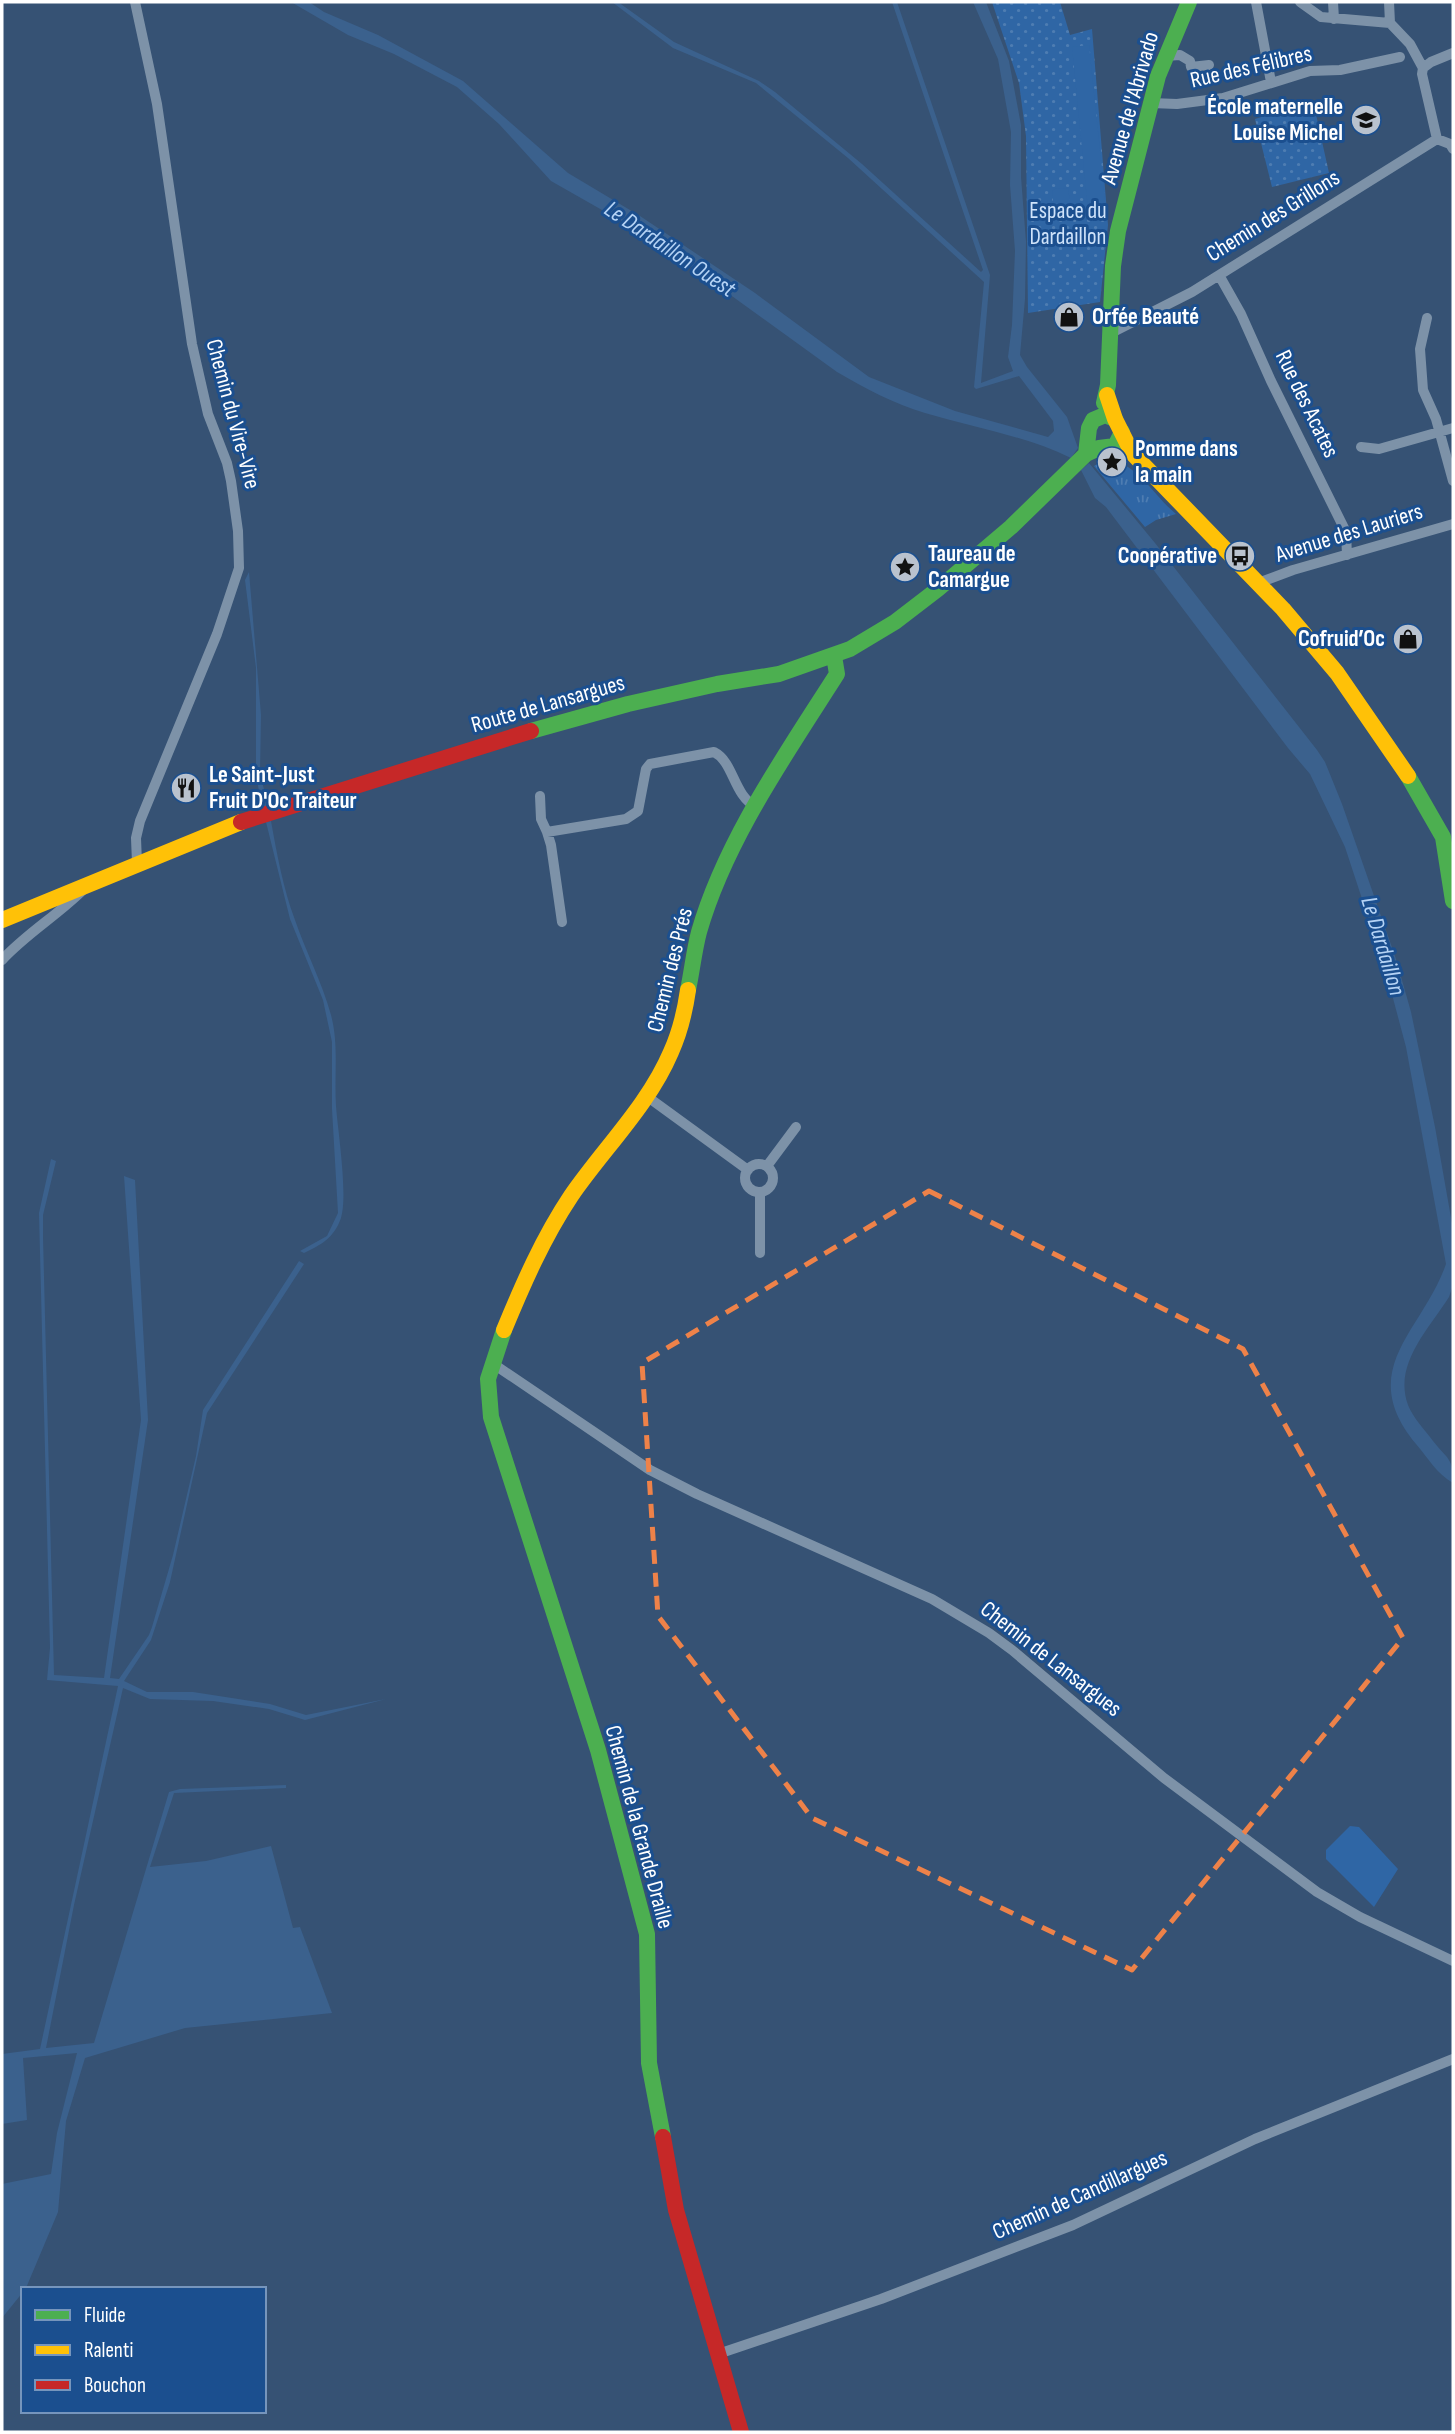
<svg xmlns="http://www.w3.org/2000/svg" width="1455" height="2434" font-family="'Sofia Sans Condensed',sans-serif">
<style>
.grass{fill:url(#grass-tufts)}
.park{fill:url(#park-dots)}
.garden{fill:#2f66a5}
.water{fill:#3b618d}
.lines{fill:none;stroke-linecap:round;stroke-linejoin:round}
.street{stroke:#7d92a8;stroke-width:10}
.fast{stroke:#4caf50;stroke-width:16}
.slow{stroke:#ffc107;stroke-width:16}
.jam{stroke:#c62828;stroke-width:16}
.marked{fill:none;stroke:#ee8249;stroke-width:5;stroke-dasharray:14 9;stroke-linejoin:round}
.labels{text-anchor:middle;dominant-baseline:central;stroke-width:6;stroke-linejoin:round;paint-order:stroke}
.street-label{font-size:23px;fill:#fff;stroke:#1b4f8f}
.poi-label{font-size:23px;font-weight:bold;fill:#fff;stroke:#1b4f8f;text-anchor:start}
.park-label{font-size:23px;fill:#cfe3fa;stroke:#1b4f8f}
.water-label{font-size:24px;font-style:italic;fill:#b5d3f5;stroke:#1b4f8f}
</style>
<defs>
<pattern id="grass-tufts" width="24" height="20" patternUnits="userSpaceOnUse" patternTransform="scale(1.75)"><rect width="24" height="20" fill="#2f66a5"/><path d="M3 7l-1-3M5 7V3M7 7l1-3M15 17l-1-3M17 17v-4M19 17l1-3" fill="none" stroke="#4e7db2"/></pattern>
<pattern id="park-dots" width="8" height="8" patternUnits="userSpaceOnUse" patternTransform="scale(1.75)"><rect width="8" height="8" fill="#2f66a5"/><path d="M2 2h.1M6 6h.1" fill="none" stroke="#4e7db2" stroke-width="1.8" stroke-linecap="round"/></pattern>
</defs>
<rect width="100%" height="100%" fill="#365274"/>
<!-- grass -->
<path class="grass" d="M1108 458C1142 468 1151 493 1176 514L1156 520 1145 527 1094 466Z"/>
<!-- park -->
<path class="park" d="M992 2H1060L1070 35 1092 29 1108 225 1100 302 1028 313 1026 136 1019 83Z
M1313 101 1329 173 1272 187 1255 119Z"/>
<!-- garden -->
<path class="garden" d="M1089 45 1107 218 1089 220 1072 47Z
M1068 188 1072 217 1070 220 1055 219 1052 191 1055 189Z
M1350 1826 1359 1827 1398 1869 1374 1907 1326 1859V1850Z"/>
<!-- water -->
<path class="water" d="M291 2H309L324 12 378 35 463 81 568 173 640 216 755 293 869 377 955 411 1048 437 1054 431 1053 421 1019 376 976 389 974 387 984 282 848 158 756 83 673 48 612 2H618L674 42 759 81 775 92 862 164 981 272 983 270 892 2H897L990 275 981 383 1013 371 1008 357 1012 325 1015 251 1010 185 1011 132 998 59 973 2H986L1009 61 1021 125V177L1026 242 1025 299 1020 355 1027 367 1067 417 1078 448 1071 458C1024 435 974 428 925 413 894 404 865 388 837 372L653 239 551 181 499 124 457 87 394 54 348 35Z
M1089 463 1155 543 1317 750 1325 762 1342 804 1396 959 1411 1012 1435 1127 1453 1229V1285L1449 1297C1429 1329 1393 1364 1408 1405 1413 1418 1425 1430 1433 1441 1448 1460 1453 1457 1453 1483 1437 1474 1428 1458 1416 1444 1354 1369 1423 1331 1446 1264L1406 1047 1386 972 1345 847 1310 774 1288 748 1106 507 1095 498 1081 470Z
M249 572 261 715 260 773 268 806 262 807 256 775V668L245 580Z
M271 821C277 854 283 888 295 920 306 952 322 982 331 1015 339 1045 334 1075 336 1106 338 1132 348 1195 341 1218 334 1238 321 1245 304 1253L300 1251 327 1236 338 1213 332 1109V1042L323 1000 290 919 266 822Z
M51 1159 56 1161 43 1215V1237L54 1675 104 1678 141 1420 124 1176 135 1180 148 1420 110 1678 119 1679 149 1635 152 1627 173 1555 196 1456 203 1410 299 1261 304 1264 207 1413 170 1582 151 1640 124 1681 147 1692H193L270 1704 306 1715 386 1699 305 1720 269 1709 213 1701 150 1699 123 1688 74 1905 46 2048 94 2043 169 1792 180 1789 286 1785V1788L174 1793 150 1867 206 1861 271 1846 293 1928 300 1927 332 2013 185 2028 85 2058 66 2121 58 2212 26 2288 23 2289V2292L2 2318V2184L51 2174 57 2133 77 2053 23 2058 27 2120 2 2124V2054L40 2049 118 1686 47 1680 50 1648 39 1213Z"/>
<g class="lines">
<!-- street -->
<path class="street" d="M135 2 157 104 192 344 208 414 227 463 231 481 238 531 239 568 217 634 140 821 136 838 137 863
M1256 2 1271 82
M1300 2 1321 17 1390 23
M1333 2 1334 19
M1389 2 1390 23
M1390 23 1410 44 1423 68 1422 74 1437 139 1450 144 1453 149
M1165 56 1180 55 1190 61 1191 67 1209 65
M1423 68 1431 62 1453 53
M1151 103 1177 104 1223 98 1310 71 1340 70 1400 57
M1219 275 1241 314 1271 381 1344 528 1346 533 1347 555
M1427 318 1420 349 1423 390 1436 419 1453 481
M1111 333 1192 292 1437 139
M1361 447 1379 449 1453 428
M1258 583 1293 570 1453 524
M540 796 541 819 547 832 626 819 638 811 646 769 650 764 714 752C734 762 733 795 756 807
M547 832 551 845 562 922
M2 960C27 933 58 915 84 889
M645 1095 748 1170
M745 1178a14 14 0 1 1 28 0a14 14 0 1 1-28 0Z
M767 1166 796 1127
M760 1192V1253
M492 1363 650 1470 697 1494 932 1599 989 1633 1012 1650 1164 1778 1317 1892 1360 1917 1453 1961
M718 2354 881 2299 1073 2225 1255 2139 1453 2059"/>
<!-- fast -->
<path class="fast" d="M1104 403 1108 385 1113 266 1118 231 1158 76 1189 2
M1086 454 1099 448 1115 446 1122 432
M531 731 628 704 717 684 779 674 850 649 895 622 938 589 1011 527 1086 454 1089 428 1093 420 1105 415 1115 419
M1408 776 1443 837 1453 901
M688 990C692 971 694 951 699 932 725 841 786 754 837 674L834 656
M504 1330 488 1379 491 1417 598 1750 647 1934 649 2063 663 2137"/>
<!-- slow -->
<path class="slow" d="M1107 395 1115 419 1132 453 1283 609 1337 673 1408 776
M2 920 241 822
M504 1330C523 1284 543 1238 571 1196 604 1148 648 1106 671 1052 680 1032 685 1011 688 990"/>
<!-- jam -->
<path class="jam" d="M241 822 531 731
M663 2137 676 2210 741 2432"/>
</g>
<!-- marked area -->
<path class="marked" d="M929 1191 1243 1349 1403 1638 1132 1970 812 1818 658 1616 642 1363Z"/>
<!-- icons -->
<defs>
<g id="school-disc" transform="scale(1.575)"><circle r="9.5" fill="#b9c2ce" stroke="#1b4f8f"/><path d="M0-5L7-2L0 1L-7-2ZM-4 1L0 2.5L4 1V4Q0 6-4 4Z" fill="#111"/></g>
<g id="shop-disc" transform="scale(1.575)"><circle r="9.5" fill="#b9c2ce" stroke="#1b4f8f"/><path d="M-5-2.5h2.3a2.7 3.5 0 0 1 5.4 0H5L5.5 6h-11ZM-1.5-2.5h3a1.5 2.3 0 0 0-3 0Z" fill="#111"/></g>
<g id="sight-disc" transform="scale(1.575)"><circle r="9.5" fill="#b9c2ce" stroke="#1b4f8f"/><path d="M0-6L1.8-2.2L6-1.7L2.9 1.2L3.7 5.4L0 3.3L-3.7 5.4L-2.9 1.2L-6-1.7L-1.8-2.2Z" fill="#111"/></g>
<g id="bus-disc" transform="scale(1.575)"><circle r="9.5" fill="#b9c2ce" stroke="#1b4f8f"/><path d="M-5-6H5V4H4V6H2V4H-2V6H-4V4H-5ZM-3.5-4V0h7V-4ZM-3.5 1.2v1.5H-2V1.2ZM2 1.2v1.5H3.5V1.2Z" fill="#111"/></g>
<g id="restaurant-disc" transform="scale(1.575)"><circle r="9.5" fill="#b9c2ce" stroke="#1b4f8f"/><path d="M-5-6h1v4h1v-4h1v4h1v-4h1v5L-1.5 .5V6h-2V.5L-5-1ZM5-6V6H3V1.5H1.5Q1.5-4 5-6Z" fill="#111"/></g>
</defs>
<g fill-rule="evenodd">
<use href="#school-disc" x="1366" y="120"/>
<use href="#shop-disc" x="1069" y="317"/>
<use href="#sight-disc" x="1112" y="462"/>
<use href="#bus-disc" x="1240" y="556"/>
<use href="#sight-disc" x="905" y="567"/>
<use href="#shop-disc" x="1408" y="639"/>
<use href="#restaurant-disc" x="186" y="788"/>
</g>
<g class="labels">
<!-- street labels -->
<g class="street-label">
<text transform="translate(1251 67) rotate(-13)">Rue des Félibres</text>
<text transform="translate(1130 108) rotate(-74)">Avenue de l'Abrivado</text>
<text transform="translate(1273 216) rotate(-32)">Chemin des Grillons</text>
<text transform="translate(1307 404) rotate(64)">Rue des Acates</text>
<text transform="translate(233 414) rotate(75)">Chemin du Vire-Vire</text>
<text transform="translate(1349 533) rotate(-17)">Avenue des Lauriers</text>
<text transform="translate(548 704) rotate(-16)">Route de Lansargues</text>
<text transform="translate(670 970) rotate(-76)">Chemin des Prés</text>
<text transform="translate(1051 1659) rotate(38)">Chemin de Lansargues</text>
<text transform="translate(639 1827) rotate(75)">Chemin de la Grande Draille</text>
<text transform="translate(1080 2195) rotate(-24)">Chemin de Candillargues</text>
</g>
<!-- poi labels -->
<g class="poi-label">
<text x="1343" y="107" text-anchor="end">École maternelle<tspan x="1343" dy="26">Louise Michel</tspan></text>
<text x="1092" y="317">Orfée Beauté</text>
<text x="1135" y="449">Pomme dans<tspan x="1135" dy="26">la main</tspan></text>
<text x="928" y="554">Taureau de<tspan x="928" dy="26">Camargue</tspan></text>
<text x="1217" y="556" text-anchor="end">Coopérative</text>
<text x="1385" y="639" text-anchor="end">Cofruid’Oc</text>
<text x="209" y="775">Le Saint-Just<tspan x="209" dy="26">Fruit D'Oc Traiteur</tspan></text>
</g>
<!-- park labels -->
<g class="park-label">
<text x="1068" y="211">Espace du<tspan x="1068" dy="26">Dardaillon</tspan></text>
</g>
<!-- water labels -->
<g class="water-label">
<text transform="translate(670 249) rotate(34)">Le Dardaillon Ouest</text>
<text transform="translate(1383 946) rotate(73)">Le Dardaillon</text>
</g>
</g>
<!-- border -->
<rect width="1455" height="2434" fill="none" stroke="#ffffff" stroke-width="7"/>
<!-- legend -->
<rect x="21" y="2287" width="245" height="126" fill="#1b4f8f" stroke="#7695bc" stroke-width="2"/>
<rect x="35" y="2310" width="35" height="10" fill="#4caf50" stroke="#7695bc" stroke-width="2"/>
<text x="84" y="2322" font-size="21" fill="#ffffff">Fluide</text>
<rect x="35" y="2345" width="35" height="10" fill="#ffc107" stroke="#7695bc" stroke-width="2"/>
<text x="84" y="2357" font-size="21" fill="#ffffff">Ralenti</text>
<rect x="35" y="2380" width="35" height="10" fill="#c62828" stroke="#7695bc" stroke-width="2"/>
<text x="84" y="2392" font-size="21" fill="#ffffff">Bouchon</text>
</svg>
